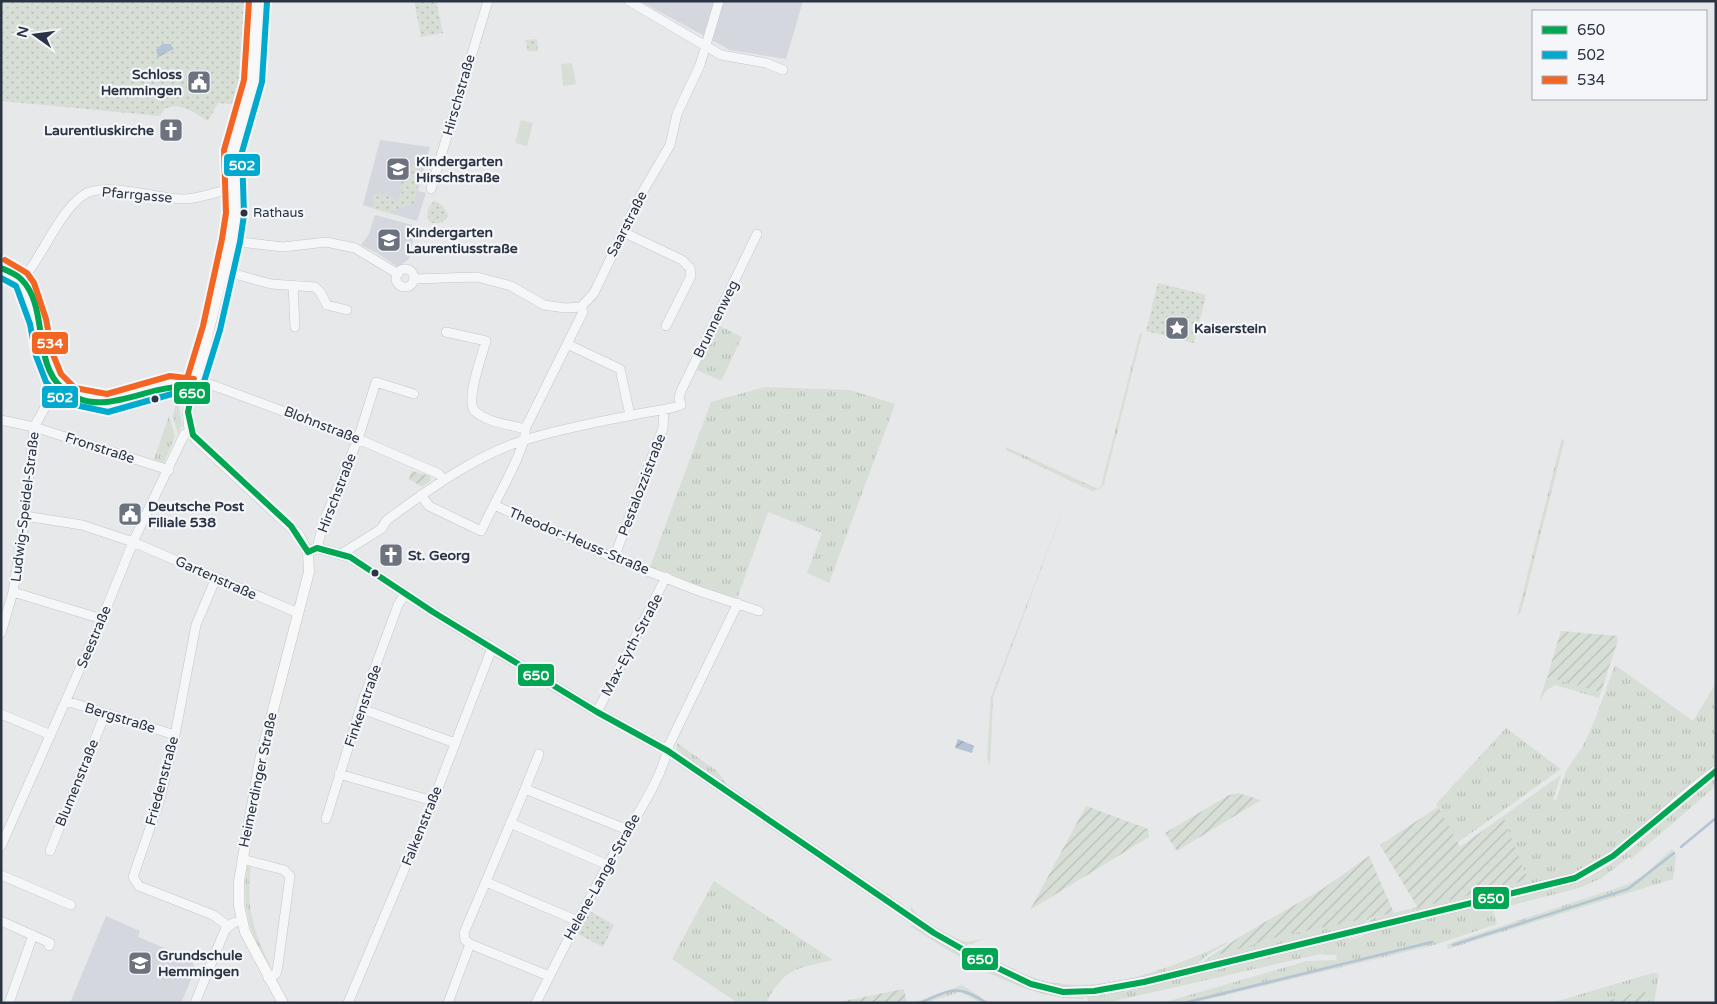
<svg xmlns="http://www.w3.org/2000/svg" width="1717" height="1004" font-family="'Varela Round',sans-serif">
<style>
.built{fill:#d4d7dd}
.grass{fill:url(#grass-tufts)}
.park{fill:url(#park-dots)}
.garden{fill:url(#garden-furrows)}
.pitch{fill:#d6ded6}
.water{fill:url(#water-waves)}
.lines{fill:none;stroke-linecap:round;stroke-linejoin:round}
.stream{stroke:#b4c4d5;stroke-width:2.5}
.minor-casing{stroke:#c4c6c8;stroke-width:10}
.major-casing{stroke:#c2c5c8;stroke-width:11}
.minor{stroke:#f5f6f7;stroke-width:9}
.major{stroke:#f8f8f8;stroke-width:10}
.bus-1-casing{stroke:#f4f6f9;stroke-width:10}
.bus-2-casing{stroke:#f4f6f9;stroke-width:10}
.bus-3-casing{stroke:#f4f6f9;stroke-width:10}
.bus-1{stroke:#00a651;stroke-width:6}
.bus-2{stroke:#00a9ce;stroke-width:6}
.bus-3{stroke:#f26522;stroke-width:6}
.bus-dot{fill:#2b3445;stroke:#f4f6f9;stroke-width:2}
.labels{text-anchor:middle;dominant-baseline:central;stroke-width:4.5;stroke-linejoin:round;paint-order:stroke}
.bus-label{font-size:13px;fill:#2b3445;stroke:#f4f6f9;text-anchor:start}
.poi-label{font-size:14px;font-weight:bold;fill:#2b3445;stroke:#f4f6f9;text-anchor:start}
.street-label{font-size:14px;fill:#2b3445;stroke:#f4f6f9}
.line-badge{stroke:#f4f6f9;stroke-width:2}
.badge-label{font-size:14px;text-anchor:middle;font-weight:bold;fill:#fff}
</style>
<defs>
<pattern id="grass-tufts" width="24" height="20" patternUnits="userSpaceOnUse" patternTransform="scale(1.25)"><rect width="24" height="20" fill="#d6ded6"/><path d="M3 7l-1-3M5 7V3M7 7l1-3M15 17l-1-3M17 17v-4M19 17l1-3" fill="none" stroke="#b8bfb9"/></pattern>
<pattern id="park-dots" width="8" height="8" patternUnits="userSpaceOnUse" patternTransform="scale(1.25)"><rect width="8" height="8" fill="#d6ded6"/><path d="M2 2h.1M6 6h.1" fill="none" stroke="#b8bfb9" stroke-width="1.8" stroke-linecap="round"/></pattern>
<pattern id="garden-furrows" width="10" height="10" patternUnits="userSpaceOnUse" patternTransform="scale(1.25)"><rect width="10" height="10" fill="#d6ded6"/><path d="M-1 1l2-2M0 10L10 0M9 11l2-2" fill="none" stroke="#b8bfb9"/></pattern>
<pattern id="water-waves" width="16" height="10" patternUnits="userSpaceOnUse" patternTransform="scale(1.25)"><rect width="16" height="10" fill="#b4c4d5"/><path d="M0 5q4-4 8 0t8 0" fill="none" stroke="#93a0af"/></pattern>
</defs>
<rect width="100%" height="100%" fill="#e6e8ea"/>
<!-- built -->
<path class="built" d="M640 1H803L786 59 730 50Z
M380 140 430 147 418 191 426 193 417 221 363 205Z
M375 215 416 226 409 259 398 267 377 253 361 245 369 234Z
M106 916 140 931 138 937 189 958 196 968 181 1003H70Z"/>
<!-- grass -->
<path class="grass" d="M720 326 742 337 721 381 695 369 716 327Z
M1140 333 1142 334 1104 484 1100 489 1092 491 1006 450V447L1098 489 1101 486Z
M765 387 850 390 895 404 829 583 807 573 822 533 768 512 737 599 679 581 674 575 650 567 711 402Z
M177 397 182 424 178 434 173 416Z
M169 416 175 436 164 463 154 459Z
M1562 438 1564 442 1521 612 1517 616Z
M1070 492 993 697 990 766 987 759 991 697Z
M1615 665 1693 721 1716 683V767L1603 858 1574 874 1365 925 1373 918 1528 880 1503 816 1561 775 1553 799 1556 800 1566 771 1583 746 1596 717Z
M1547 677 1601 692 1599 698 1555 685 1547 690 1539 701Z
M1506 728 1561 769 1457 843 1436 804Z
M677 743 717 771 727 785 904 905 902 906 693 763 677 749Z
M1716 775V786L1631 859 1629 857 1602 878 1579 888 1493 910 1497 924 1434 945 1193 1003H1162L1307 961 1336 960 1337 957 1336 955 1320 954 1106 1003H1088L1087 996 1337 939C1352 940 1360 938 1373 931L1566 884Z
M1672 849 1676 855 1673 879 1448 949 1447 945 1453 942 1629 884 1644 875Z
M247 866 251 867C245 905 254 934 271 967 266 963 263 956 260 951 246 923 243 897 247 866Z
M714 881 833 960C797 968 784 968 766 1003H738L672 959Z
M911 905C911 915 953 938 963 941 970 943 976 940 983 939L972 944 962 945 911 911Z
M1373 916 1359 927 1202 964 1208 958 1284 935Z
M916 925 1003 975 1084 996V999C1022 999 961 959 910 926Z
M1230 941 1206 956 1195 966C1143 977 1084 1000 1032 981 1012 973 992 961 973 951L975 948C999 962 1027 979 1055 983 1111 992 1180 965 1230 941Z
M1653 973 1659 974 1654 1003H1651L1644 990 1600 1003H1551Z
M962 985 990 1003H981L960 992 925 1003H913Z"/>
<!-- park -->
<path class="park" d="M1 1H246L249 9 247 87 242 105 218 103 208 121C193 112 179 100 163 110L160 116 1 101Z
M414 1H436L443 33 421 37Z
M537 39 538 51H528L525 40Z
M401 158 412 166H420L415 204 388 213 372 208 374 201 371 193H387L397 203C404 188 403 179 394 165Z
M435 201 442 205 448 215C446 223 437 225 430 222 425 215 428 204 435 201Z
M1158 283 1206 295 1194 343 1146 331Z
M588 910 614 925 603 947 574 932Z"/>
<!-- garden -->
<path class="garden" d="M412 471 430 476 431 480 422 487 409 479Z
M1561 631 1617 636 1618 640 1601 692 1547 677Z
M1238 793 1261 800 1177 851 1165 833 1229 795Z
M1086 806 1148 829 1149 837 1030 910Z
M1438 807 1460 847 1503 816 1528 880 1418 908 1380 845Z
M1369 856 1394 913 1284 935 1208 958 1241 936 1324 888Z
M904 989 907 1003H834Z
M1644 990 1651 1003H1600Z"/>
<!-- pitch -->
<path class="pitch" d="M572 63 576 84 563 86 561 64Z
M521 120 533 123 527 146 515 143Z"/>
<!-- water -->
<path class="water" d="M162 44H170L174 49 158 57 156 50Z
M958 739 974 746 972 753 955 748Z"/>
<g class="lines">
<!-- stream -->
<path class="stream" d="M1681 847 1716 818
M1453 945 1628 889 1674 853
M920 1003C950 990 957 983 986 1003
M1184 1003 1432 942"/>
<!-- minor casing -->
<g class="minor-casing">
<path id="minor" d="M629 1 721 55 766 63 783 70
M431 189 488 1
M623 232 682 260 690 268 691 276 666 326
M231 241 283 247 326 242 355 248 398 274
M396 278a9 9 0 1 1 18 0a9 9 0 1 1-18 0Z
M224 271 271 284 315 287 320 292 327 305 347 310
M414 279 477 277 511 286 544 305 565 308 581 307
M22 280C43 256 57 215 82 196 103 180 158 199 183 199 201 199 218 190 235 189
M293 285 295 327
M446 332 486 341C482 355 466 399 474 410 484 422 511 425 525 429
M567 344 620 369 630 415
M196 379 358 439 439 474 443 480
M1 420 34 427 169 470
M421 495 429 506 481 531 494 505 614 558 699 591 759 611
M494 505C502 489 528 443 525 429L583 312 581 307 594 293 642 193 670 145 677 114 700 65 719 1
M25 516 82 525 133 542 298 613
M317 548 324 521 358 439 376 382 414 394
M341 554 381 529 387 520C426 491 478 454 525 440 559 429 597 422 633 415 649 411 665 411 681 405L679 398 681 391 757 234
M614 558 663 428 664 411
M216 578 196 625 175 735 160 799 133 877 139 886 213 915 228 926
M13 592 102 619
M1 633 13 592 25 516 34 427 52 395 60 388
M66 701 175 735
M362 709 455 743
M597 712 666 577
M1 714 51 735
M339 774 433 801
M525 789 539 754
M326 819 362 703 398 605 405 594
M510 823 608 865
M1 846 102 619 133 542 184 435 191 430
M50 851 105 714
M242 859 284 870 290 876 278 965 276 974 268 978
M1 875 71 905
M486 882 578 921
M1 921 50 943 49 946
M470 944 549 976
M9 1003 33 935
M195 1003 225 930 233 923 242 920
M348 1003 433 801 492 648
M448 1003 470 944 465 940 464 933 525 789 628 830
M536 1003C561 953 586 903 614 854 633 820 660 784 669 745L738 603"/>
</g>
<!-- major casing -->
<g class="major-casing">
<path id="major" d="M258 1 253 81 233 151 235 214 231 241 188 414 189 426 196 439 298 534 308 552 309 572 260 760 239 881V906L245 932 283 1003
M1 268 22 280 26 287 38 322 44 354 54 379 71 396 107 403 156 389H162L190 398
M162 389 171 385 193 388
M308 552 317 548 350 557 433 612 597 712 668 751 934 933 985 962 1031 984 1063 992 1094 991 1144 982 1575 878C1629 854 1668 804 1716 771"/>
</g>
<!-- minor -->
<use href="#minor" class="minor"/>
<!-- major -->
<use href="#major" class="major"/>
<!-- bus-1 casing -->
<g class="bus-1-casing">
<path id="bus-1" d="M1 268C8 271 16 274 21 279 49 306 32 362 62 388 101 424 149 380 193 388L188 412 193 435 291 526 308 552
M308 552 317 548 350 557 433 612 597 712 668 751 934 933 985 962 1031 984 1063 992 1094 991 1144 982 1575 878 1613 856 1716 771"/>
</g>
<!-- bus-2 casing -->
<g class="bus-2-casing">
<path id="bus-2" d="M1 278 16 286 18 291 30 324 36 356 46 382 66 403 108 412 172 394 192 397
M198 401 220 330 240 242 244 215 242 152 262 82 267 2"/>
</g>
<!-- bus-3 casing -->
<g class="bus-3-casing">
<path id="bus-3" d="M5 260 27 273 34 283 46 319 52 352 61 374 75 388 107 394 170 376 194 379
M182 395 203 326 222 239 226 213 224 150 244 80 249 1"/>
</g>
<!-- bus-1 -->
<use href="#bus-1" class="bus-1"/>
<!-- bus-2 -->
<use href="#bus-2" class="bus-2"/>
<!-- bus-3 -->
<use href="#bus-3" class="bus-3"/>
</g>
<!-- icons -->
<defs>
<g id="civic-square" transform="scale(1.25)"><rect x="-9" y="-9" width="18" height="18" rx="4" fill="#6c737f" stroke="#f4f6f9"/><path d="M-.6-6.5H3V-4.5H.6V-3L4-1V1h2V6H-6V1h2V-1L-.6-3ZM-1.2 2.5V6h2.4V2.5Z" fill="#fff"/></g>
<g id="church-square" transform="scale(1.25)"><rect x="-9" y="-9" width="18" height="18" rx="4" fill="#6c737f" stroke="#f4f6f9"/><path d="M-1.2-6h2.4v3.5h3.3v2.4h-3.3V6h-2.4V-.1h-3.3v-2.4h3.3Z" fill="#fff"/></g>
<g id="school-square" transform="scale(1.25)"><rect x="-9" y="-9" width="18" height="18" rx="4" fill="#6c737f" stroke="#f4f6f9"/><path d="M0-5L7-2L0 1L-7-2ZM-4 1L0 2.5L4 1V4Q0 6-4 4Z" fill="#fff"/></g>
<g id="sight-square" transform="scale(1.25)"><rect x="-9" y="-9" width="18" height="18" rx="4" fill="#6c737f" stroke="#f4f6f9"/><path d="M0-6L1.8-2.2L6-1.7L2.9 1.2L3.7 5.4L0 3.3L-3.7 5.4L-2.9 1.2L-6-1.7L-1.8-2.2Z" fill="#fff"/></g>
</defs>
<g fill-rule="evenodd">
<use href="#civic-square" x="199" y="82"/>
<use href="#church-square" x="171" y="130"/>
<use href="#school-square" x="398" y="169"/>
<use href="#school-square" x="389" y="240"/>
<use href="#sight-square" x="1177" y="328"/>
<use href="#civic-square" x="130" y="514"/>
<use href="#church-square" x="391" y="555"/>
<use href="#school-square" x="140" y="963"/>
</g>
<!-- markers -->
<g class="bus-dot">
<circle cx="244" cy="213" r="4.5"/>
<circle cx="155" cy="399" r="4.5"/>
<circle cx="375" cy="573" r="4.5"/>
</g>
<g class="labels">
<!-- bus labels -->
<g class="bus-label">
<text x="253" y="213">Rathaus</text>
</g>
<!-- poi labels -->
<g class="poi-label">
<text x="182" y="74" text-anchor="end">Schloss<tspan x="182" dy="16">Hemmingen</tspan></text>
<text x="154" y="130" text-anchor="end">Laurentiuskirche</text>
<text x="416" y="161">Kindergarten<tspan x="416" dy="16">Hirschstraße</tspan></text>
<text x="406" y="232">Kindergarten<tspan x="406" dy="16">Laurentiusstraße</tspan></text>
<text x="1194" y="328">Kaiserstein</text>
<text x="148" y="506">Deutsche Post<tspan x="148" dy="16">Filiale 538</tspan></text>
<text x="408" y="555">St. Georg</text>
<text x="158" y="955">Grundschule<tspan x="158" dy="16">Hemmingen</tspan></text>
</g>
<!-- street labels -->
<g class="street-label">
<text transform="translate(459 95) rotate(-74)">Hirschstraße</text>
<text transform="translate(137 195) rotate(5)">Pfarrgasse</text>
<text transform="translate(627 224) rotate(-63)">Saarstraße</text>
<text transform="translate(716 319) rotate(-64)">Brunnenweg</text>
<text transform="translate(322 425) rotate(21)">Blohnstraße</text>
<text transform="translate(100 448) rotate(18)">Fronstraße</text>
<text transform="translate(642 485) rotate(-69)">Pestalozzistraße</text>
<text transform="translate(337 493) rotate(-69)">Hirschstraße</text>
<text transform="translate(25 507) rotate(-83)">Ludwig-Speidel-Straße</text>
<text transform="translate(579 541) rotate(23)">Theodor-Heuss-Straße</text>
<text transform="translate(216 578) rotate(24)">Gartenstraße</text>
<text transform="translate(94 637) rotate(-67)">Seestraße</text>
<text transform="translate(632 645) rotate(-62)">Max-Eyth-Straße</text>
<text transform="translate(363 706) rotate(-71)">Finkenstraße</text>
<text transform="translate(120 718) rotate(17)">Bergstraße</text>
<text transform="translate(258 780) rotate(-78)">Heimerdinger Straße</text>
<text transform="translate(162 781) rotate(-75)">Friedenstraße</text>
<text transform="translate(77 783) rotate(-68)">Blumenstraße</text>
<text transform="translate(422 826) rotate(-68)">Falkenstraße</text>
<text transform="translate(602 877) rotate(-61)">Helene-Lange-Straße</text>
</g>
</g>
<g class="line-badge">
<rect x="223" y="153" width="38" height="24" rx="5" fill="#00a9ce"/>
<rect x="31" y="331" width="38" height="24" rx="5" fill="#f26522"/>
<rect x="173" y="381" width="38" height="24" rx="5" fill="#00a651"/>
<rect x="41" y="385" width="38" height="24" rx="5" fill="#00a9ce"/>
<rect x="517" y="663" width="38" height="24" rx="5" fill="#00a651"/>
<rect x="1472" y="886" width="38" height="24" rx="5" fill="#00a651"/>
<rect x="961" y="947" width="38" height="24" rx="5" fill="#00a651"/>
</g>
<g class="badge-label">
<text x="242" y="170">502</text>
<text x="50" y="348">534</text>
<text x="192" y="398">650</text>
<text x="60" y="402">502</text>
<text x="536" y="680">650</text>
<text x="1491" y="903">650</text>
<text x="980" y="964">650</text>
</g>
<!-- border -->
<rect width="1717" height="1004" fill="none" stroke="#2b3445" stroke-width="5"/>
<!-- legend -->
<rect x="1532" y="10" width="175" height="90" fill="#f4f6f9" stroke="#a4a8b1"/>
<rect x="1542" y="26" width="25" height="8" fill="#00a651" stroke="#a4a8b1"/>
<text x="1577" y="35" font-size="15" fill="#2b3445">650</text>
<rect x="1542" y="51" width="25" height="8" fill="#00a9ce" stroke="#a4a8b1"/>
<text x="1577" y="60" font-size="15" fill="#2b3445">502</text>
<rect x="1542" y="76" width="25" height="8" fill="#f26522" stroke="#a4a8b1"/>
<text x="1577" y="85" font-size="15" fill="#2b3445">534</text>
<!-- north arrow -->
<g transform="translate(35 35) rotate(284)" stroke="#f4f6f9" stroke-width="4" paint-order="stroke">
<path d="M0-4L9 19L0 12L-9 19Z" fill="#2b3445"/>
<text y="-8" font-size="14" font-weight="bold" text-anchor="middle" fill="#2b3445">N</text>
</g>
</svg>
